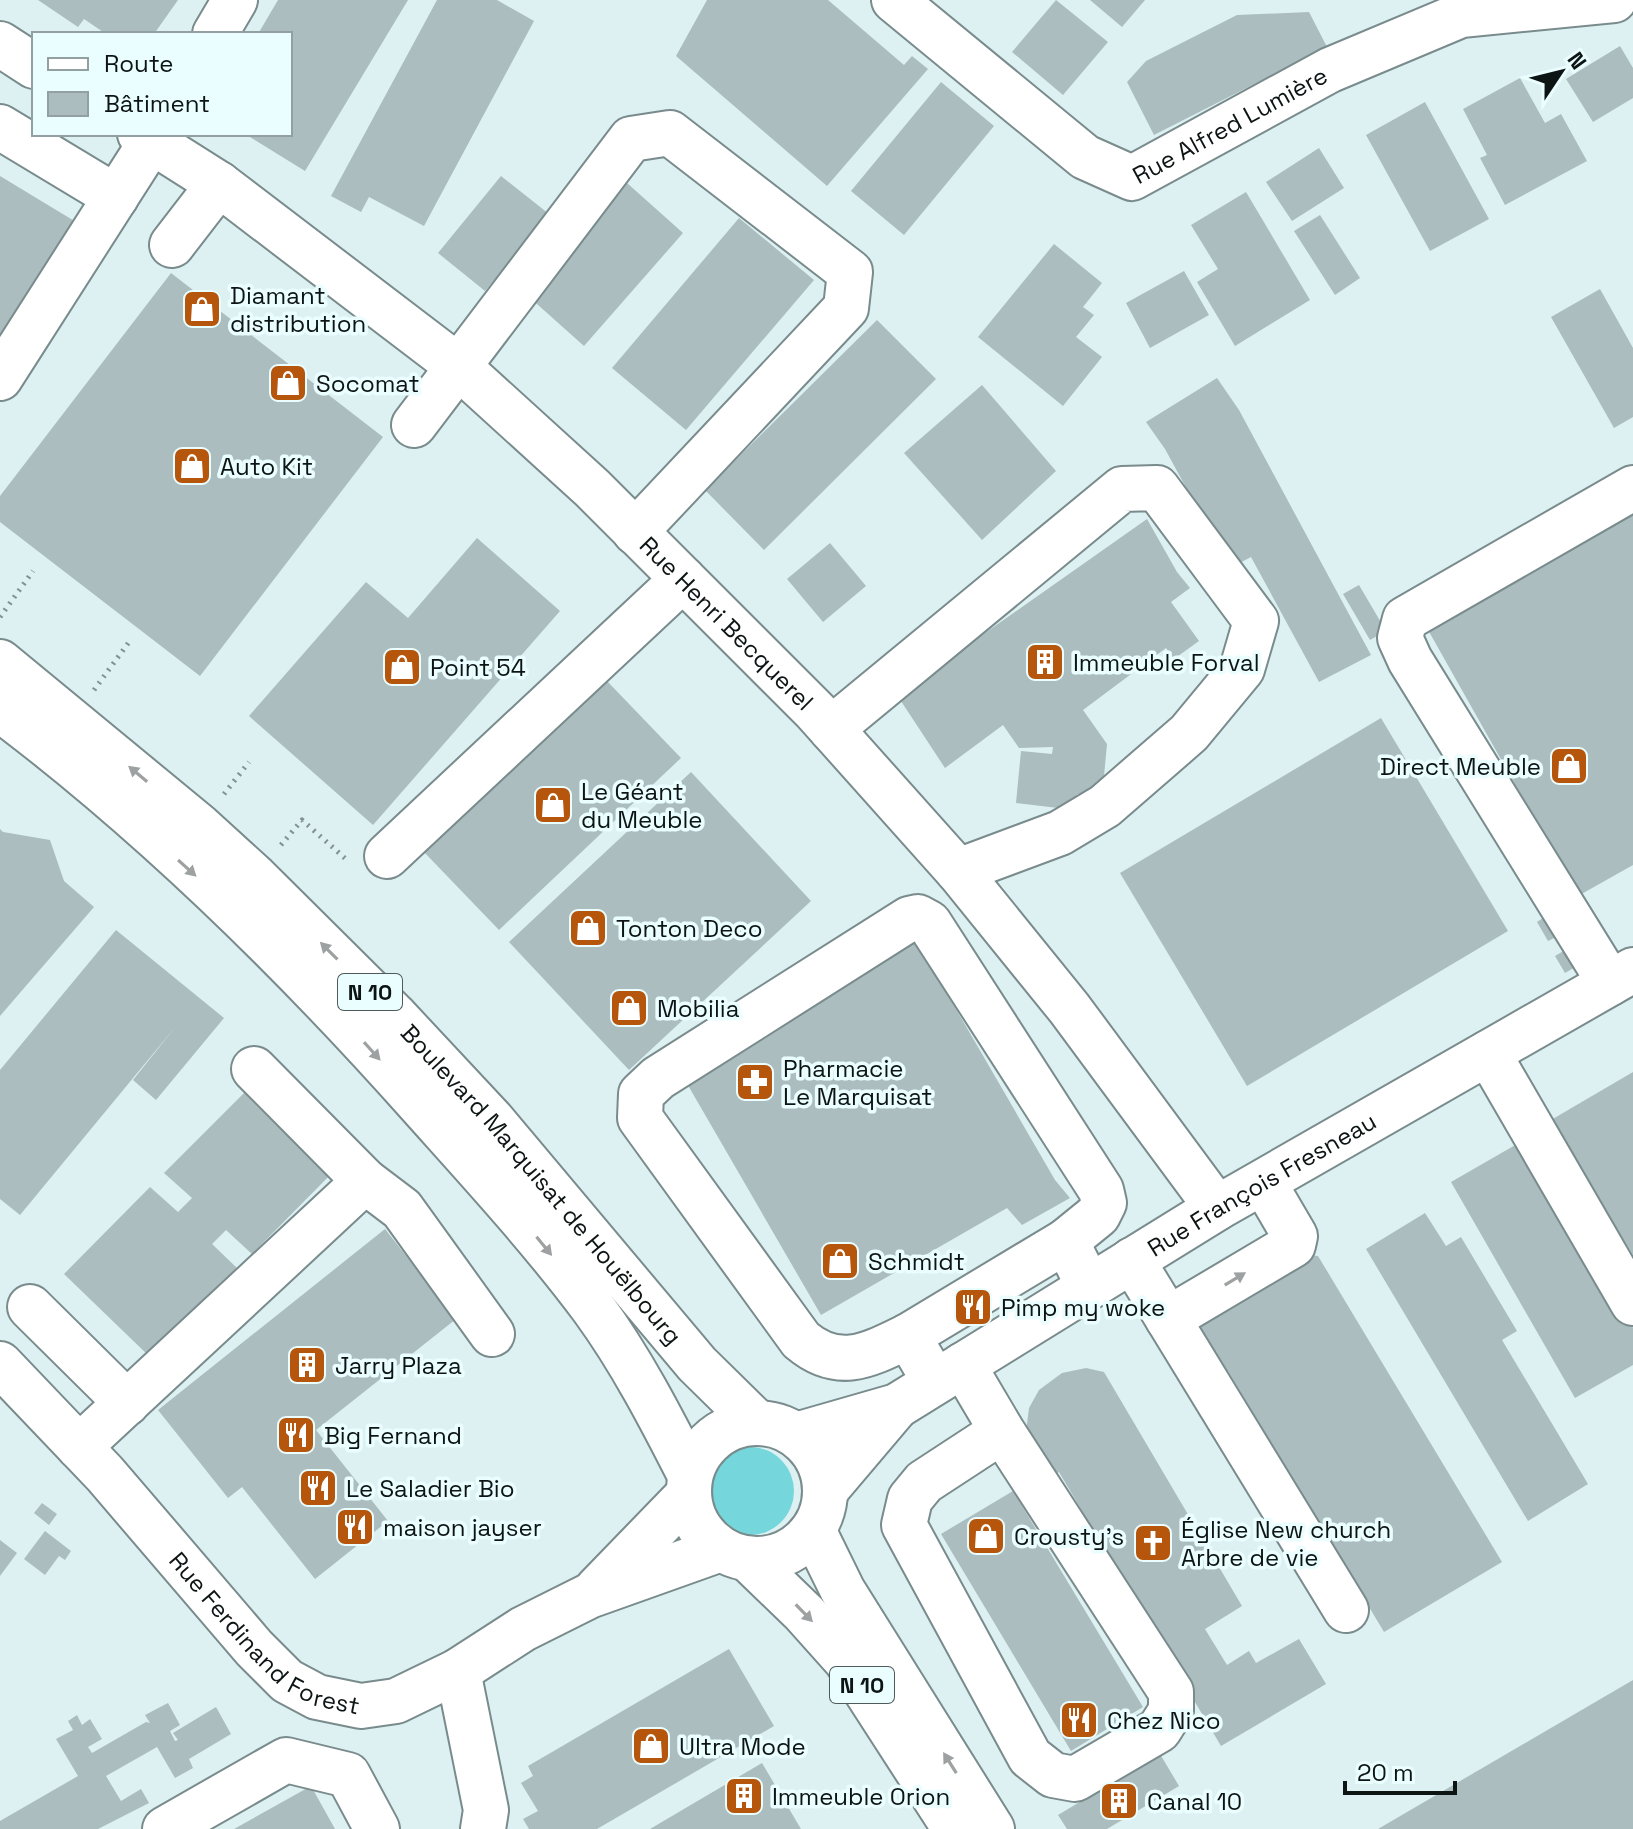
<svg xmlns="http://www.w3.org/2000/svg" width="1633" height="1829" font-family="'Space Grotesk',sans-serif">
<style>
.green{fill:#75d6db}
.building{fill:#abbdbe}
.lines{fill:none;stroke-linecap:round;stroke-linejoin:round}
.minor-casing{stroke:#798b8c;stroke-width:48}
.major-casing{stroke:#798b8c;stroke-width:48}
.path{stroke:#839192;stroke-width:5;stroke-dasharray:2 6;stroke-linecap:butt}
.minor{stroke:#fff;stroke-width:44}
.major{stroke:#fff;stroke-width:44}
.oneway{fill:#9ea1a1}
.labels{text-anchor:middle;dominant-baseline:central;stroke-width:7;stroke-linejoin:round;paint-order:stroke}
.shield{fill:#ebfeff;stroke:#505a5a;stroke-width:2}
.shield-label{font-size:22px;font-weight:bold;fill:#0d1414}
.street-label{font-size:24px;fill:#0d1414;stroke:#ebfeff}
.poi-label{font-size:24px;fill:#0d1414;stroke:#ebfeff;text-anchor:start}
</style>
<rect width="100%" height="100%" fill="#ddf1f2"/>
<!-- green -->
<path class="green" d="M706 1491a44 44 0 1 1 88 0a44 44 0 1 1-88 0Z"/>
<!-- building -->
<path class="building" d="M38 0H178L154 34H106L84 19 78 27Z
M278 0H408L305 171 245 134H290V34H258Z
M437 0H497L534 21 424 226 369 197 361 212 331 196Z
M707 0H828L904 65 912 56 928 69 827 186 676 56Z
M1056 0 1108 42 1063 95 1012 52Z
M1090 0H1145L1122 27Z
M1309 12 1327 47 1154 135 1127 82 1146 61 1237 15Z
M1620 46 1633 68V98L1593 122 1566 79Z
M1520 78 1545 123 1561 114 1587 161 1505 205 1480 158 1487 155 1463 109Z
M941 82 994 126 904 235 851 191Z
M1425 102 1489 219 1430 251 1366 135Z
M1319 148 1344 188 1292 221 1266 182Z
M0 176 76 222 0 347Z
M501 176 549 214 485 291 438 253Z
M627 183 683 233 584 346 528 296Z
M1246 192 1310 300 1235 346 1197 282 1218 269 1191 225Z
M1320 215 1360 278 1335 295 1294 231Z
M739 218 814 280 686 430 612 368Z
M1054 244 1102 283 1083 307 1094 315 1076 337 1102 357 1063 406 978 337Z
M1184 271 1209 315 1150 348 1126 303Z
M171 273 383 437 200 676 0 522V496Z
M1600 289 1633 348V417L1614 428 1551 317Z
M877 320 936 379 764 550 705 490Z
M1217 378 1239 410 1371 655 1319 682 1251 557 1230 568 1165 449 1146 422Z
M982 385 1056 471 982 540 904 453Z
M1633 503V865L1578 896 1423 621Z
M1147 519 1177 572 1190 588 1171 602 1199 641 1174 659 1166 648 1083 710 1107 744 1102 797 1077 794 1075 810 1016 803 1021 751 1052 754 1053 747 1019 748 1003 725 945 768 897 695Z
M477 538 560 611 373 825 249 716 366 582 408 618Z
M830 543 866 586 823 622 787 579Z
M1359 585 1386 631 1370 640 1343 594Z
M606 680 681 758 499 930 424 852Z
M1381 718 1508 931 1247 1086 1120 873Z
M691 772 811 901 629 1070 509 942Z
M0 829 3 832 50 840 64 881 94 907 0 1016Z
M1549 914 1560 935 1548 941 1537 922Z
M116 930 224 1018 156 1100 133 1080 176 1026 20 1215 0 1199V1070Z
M916 940 1055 1180 1070 1198 1022 1225 1007 1208 821 1315 682 1075Z
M1574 945 1584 962 1565 973 1555 956Z
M1633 1072V1255L1551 1120Z
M253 1084 338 1167 252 1254 226 1230 212 1244 238 1269 150 1357 64 1274 150 1187 178 1212 192 1198 164 1173Z
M1524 1140 1633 1328V1365L1575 1398 1451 1182Z
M1425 1213 1446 1246 1461 1237 1517 1331 1502 1340 1588 1484 1528 1521 1366 1249Z
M385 1229 456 1319 316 1430 388 1521 315 1579 242 1487 228 1498 158 1410Z
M1286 1253 1318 1256 1502 1562 1384 1632 1228 1371 1216 1378 1199 1350 1201 1326 1213 1296Z
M1086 1368 1104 1372 1242 1606 1205 1629 1227 1665 1249 1651 1256 1663 1299 1639 1326 1684 1221 1746 1059 1472 1044 1481 1026 1432 1029 1408 1039 1390 1062 1373Z
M1013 1491 1143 1707 1071 1751 941 1534Z
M42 1503 57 1514 49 1525 34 1513Z
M45 1531 71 1551 65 1560 59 1556 45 1575 24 1559Z
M0 1540 17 1553 0 1576Z
M729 1649 774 1726 597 1829H529L523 1819 538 1811 521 1783 533 1776 528 1766Z
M1633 1680V1829H1378Z
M168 1703 180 1725 170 1731 175 1741 178 1740 173 1733 216 1707 231 1734 189 1759 193 1768 175 1778 157 1747 106 1776 121 1801 141 1789 149 1803 98 1829H0V1821L78 1776 56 1739 73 1730 68 1721 77 1715 82 1725 90 1719 102 1739 88 1747 92 1753 146 1722 150 1723 145 1715Z
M1160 1754 1179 1786 1107 1829H1067L1058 1815Z
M762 1763 801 1829H650Z
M311 1786 335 1829H234Z"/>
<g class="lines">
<!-- minor casing -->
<g class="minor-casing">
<g id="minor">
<path id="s1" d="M894 0 1085 157 1132 178 1330 70 1461 15 1614 0"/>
<path d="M215 34 235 0"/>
<path d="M0 44 34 66"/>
<path d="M0 127 116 197"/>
<path id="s2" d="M140 134 219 184 459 367 592 488 815 711 958 871 1069 1008 1217 1208"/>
<path d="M172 245 219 184"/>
<path d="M0 378 156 134"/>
<path d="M414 425 631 139 670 133 850 272 846 308 635 532"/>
<path d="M831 729 1122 489 1157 488 1256 621 1242 669 1189 733 1105 806 1060 833 958 871"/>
<path d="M387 856 683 579"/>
<path d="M1610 983 1410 660 1400 638 1405 619 1633 488"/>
<path d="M1488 1053 1633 1303"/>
<path d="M254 1069 365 1181 402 1209 492 1334"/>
<path d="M1132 1260 1346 1610"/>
<path d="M30 1307 127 1403"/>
<path d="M1168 1319 1293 1245 1295 1236 1264 1183"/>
<path d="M908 1336 1066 1241"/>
<path id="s3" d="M0 1364 105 1474 254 1648 287 1681 317 1697 361 1706 396 1701 458 1671 523 1629 589 1596 721 1549"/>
<path d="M963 1365 1002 1431 924 1482 910 1499 904 1525 1030 1757 1053 1775 1075 1779 1159 1730 1171 1711V1692L1002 1431"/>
<path d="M935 1382 908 1336C869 1355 839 1372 801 1340L640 1118 641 1094 658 1078 909 919 918 917 929 923 1101 1190 1104 1203 1098 1215 1066 1241 1089 1287"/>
<path id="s4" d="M796 1435 897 1406 1217 1208 1633 970"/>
<path d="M79 1447 365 1181"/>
<path d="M825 1491 897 1406"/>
<path d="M597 1589 689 1494"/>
<path d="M458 1671 486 1810 483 1829"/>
<path d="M165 1829 286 1760 348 1775 377 1829"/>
</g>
</g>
<!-- major casing -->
<g class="major-casing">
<g id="major">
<path id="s5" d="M0 662 199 826 255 877 394 1015 492 1120 697 1364 756 1422"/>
<path d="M0 709C154 825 293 962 421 1106 480 1172 540 1237 593 1308 631 1360 661 1418 690 1475"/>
<circle cx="757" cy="1491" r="68"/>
<path d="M813 1530 843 1591 992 1829"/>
<path d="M748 1559 804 1613 846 1660 955 1829"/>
</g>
</g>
<!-- path -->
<path class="path" d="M0 617 33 571
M94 690 129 642
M224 794 249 762
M281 845 302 820 347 860"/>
<!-- minor -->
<use href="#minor" class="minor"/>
<!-- major -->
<use href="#major" class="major"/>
</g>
<!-- one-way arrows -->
<defs><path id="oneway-solid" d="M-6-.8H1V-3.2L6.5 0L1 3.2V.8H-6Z" transform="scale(2)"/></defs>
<g class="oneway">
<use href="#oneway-solid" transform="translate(138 774) rotate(-140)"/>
<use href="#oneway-solid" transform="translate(187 868) rotate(42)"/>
<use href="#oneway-solid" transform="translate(329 951) rotate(-135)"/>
<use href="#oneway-solid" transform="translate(372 1051) rotate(48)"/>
<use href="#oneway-solid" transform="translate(544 1246) rotate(51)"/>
<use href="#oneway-solid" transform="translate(1235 1279) rotate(-31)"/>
<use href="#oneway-solid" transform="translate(804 1613) rotate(46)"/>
<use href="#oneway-solid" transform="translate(950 1763) rotate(-122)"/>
</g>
<!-- icons -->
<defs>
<g id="shop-square" transform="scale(2)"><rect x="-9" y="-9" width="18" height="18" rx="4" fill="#b5560c" stroke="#ebfeff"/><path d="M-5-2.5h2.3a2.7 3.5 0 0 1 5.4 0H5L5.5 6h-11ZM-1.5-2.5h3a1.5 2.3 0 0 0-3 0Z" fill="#fff"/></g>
<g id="building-square" transform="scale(2)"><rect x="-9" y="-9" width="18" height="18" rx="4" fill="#b5560c" stroke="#ebfeff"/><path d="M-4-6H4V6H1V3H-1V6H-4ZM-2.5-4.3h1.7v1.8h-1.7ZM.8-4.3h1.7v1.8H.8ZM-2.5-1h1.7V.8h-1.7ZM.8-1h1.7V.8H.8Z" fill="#fff"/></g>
<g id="pharmacy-square" transform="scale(2)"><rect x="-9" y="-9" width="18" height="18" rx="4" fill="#b5560c" stroke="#ebfeff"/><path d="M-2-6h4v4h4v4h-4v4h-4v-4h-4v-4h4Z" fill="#fff"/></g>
<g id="restaurant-square" transform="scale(2)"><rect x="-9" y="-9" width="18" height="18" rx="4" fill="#b5560c" stroke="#ebfeff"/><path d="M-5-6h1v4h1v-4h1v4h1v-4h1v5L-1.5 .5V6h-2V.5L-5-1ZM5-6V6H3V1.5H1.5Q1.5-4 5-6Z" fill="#fff"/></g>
<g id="church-square" transform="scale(2)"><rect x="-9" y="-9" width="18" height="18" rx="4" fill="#b5560c" stroke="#ebfeff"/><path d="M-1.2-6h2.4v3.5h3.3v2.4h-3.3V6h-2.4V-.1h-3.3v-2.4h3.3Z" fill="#fff"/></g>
</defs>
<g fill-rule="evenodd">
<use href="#shop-square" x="202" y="309"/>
<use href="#shop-square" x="288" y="383"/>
<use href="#shop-square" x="192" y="466"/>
<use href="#building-square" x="1045" y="662"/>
<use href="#shop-square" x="402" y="667"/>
<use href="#shop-square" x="1569" y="766"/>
<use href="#shop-square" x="553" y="805"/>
<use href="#shop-square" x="588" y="928"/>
<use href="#shop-square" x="629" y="1008"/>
<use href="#pharmacy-square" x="755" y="1082"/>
<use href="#shop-square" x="840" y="1261"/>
<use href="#restaurant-square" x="973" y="1307"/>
<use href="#building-square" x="307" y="1365"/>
<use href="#restaurant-square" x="296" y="1435"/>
<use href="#restaurant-square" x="318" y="1488"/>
<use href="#restaurant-square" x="355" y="1527"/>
<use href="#shop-square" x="986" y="1536"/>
<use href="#church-square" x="1153" y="1543"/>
<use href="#restaurant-square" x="1079" y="1720"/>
<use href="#shop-square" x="651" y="1746"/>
<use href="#building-square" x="744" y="1796"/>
<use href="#building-square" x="1119" y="1801"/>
</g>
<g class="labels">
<!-- shield labels -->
<g class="shield">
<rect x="338" y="974" width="64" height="36" rx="6"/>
<rect x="830" y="1667" width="64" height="36" rx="6"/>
</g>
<g class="shield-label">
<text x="370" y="992">N 10</text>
<text x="862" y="1685">N 10</text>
</g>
<!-- street labels -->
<g class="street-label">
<text stroke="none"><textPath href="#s1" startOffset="410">Rue Alfred Lumière</textPath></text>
<text stroke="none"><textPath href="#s2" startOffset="766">Rue Henri Becquerel</textPath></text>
<text stroke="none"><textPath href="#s5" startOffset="754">Boulevard Marquisat de Houëlbourg</textPath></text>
<text stroke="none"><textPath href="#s4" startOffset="532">Rue François Fresneau</textPath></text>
<text stroke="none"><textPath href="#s3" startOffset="382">Rue Ferdinand Forest</textPath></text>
</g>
<!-- poi labels -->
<g class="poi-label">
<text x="230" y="295">Diamant<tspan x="230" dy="28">distribution</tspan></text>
<text x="316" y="383">Socomat</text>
<text x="220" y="466">Auto Kit</text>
<text x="1073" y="662">Immeuble Forval</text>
<text x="430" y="667">Point 54</text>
<text x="1541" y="766" text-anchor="end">Direct Meuble</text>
<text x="581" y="791">Le Géant<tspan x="581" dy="28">du Meuble</tspan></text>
<text x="616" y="928">Tonton Deco</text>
<text x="657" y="1008">Mobilia</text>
<text x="783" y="1068">Pharmacie<tspan x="783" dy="28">Le Marquisat</tspan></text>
<text x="868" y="1261">Schmidt</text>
<text x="1001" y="1307">Pimp my woke</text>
<text x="335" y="1365">Jarry Plaza</text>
<text x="324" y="1435">Big Fernand</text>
<text x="346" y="1488">Le Saladier Bio</text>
<text x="383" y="1527">maison jayser</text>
<text x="1181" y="1529">Église New church<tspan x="1181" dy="28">Arbre de vie</tspan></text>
<text x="1014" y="1536">Crousty's</text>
<text x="1107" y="1720">Chez Nico</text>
<text x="679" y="1746">Ultra Mode</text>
<text x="772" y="1796">Immeuble Orion</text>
<text x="1147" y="1801">Canal 10</text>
</g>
</g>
<!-- legend -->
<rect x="32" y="32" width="260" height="104" fill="#ebfeff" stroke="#92a0a1" stroke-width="2"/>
<rect x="48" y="58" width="40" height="12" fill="#ffffff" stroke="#92a0a1" stroke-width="2"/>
<text x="104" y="72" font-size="24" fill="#0d1414">Route</text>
<rect x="48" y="92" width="40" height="24" fill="#abbdbe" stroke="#92a0a1" stroke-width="2"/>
<text x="104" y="112" font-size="24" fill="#0d1414">Bâtiment</text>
<!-- north arrow -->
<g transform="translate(1561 72) rotate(55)" stroke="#ebfeff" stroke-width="6" paint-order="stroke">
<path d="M0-6L14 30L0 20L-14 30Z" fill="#0d1414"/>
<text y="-12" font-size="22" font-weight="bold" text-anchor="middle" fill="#0d1414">N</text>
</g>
<!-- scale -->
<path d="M1345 1781v12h110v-12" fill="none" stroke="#0d1414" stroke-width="4"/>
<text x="1357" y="1781" font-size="24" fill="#0d1414" stroke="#ebfeff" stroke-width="6" paint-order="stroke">20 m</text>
</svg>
